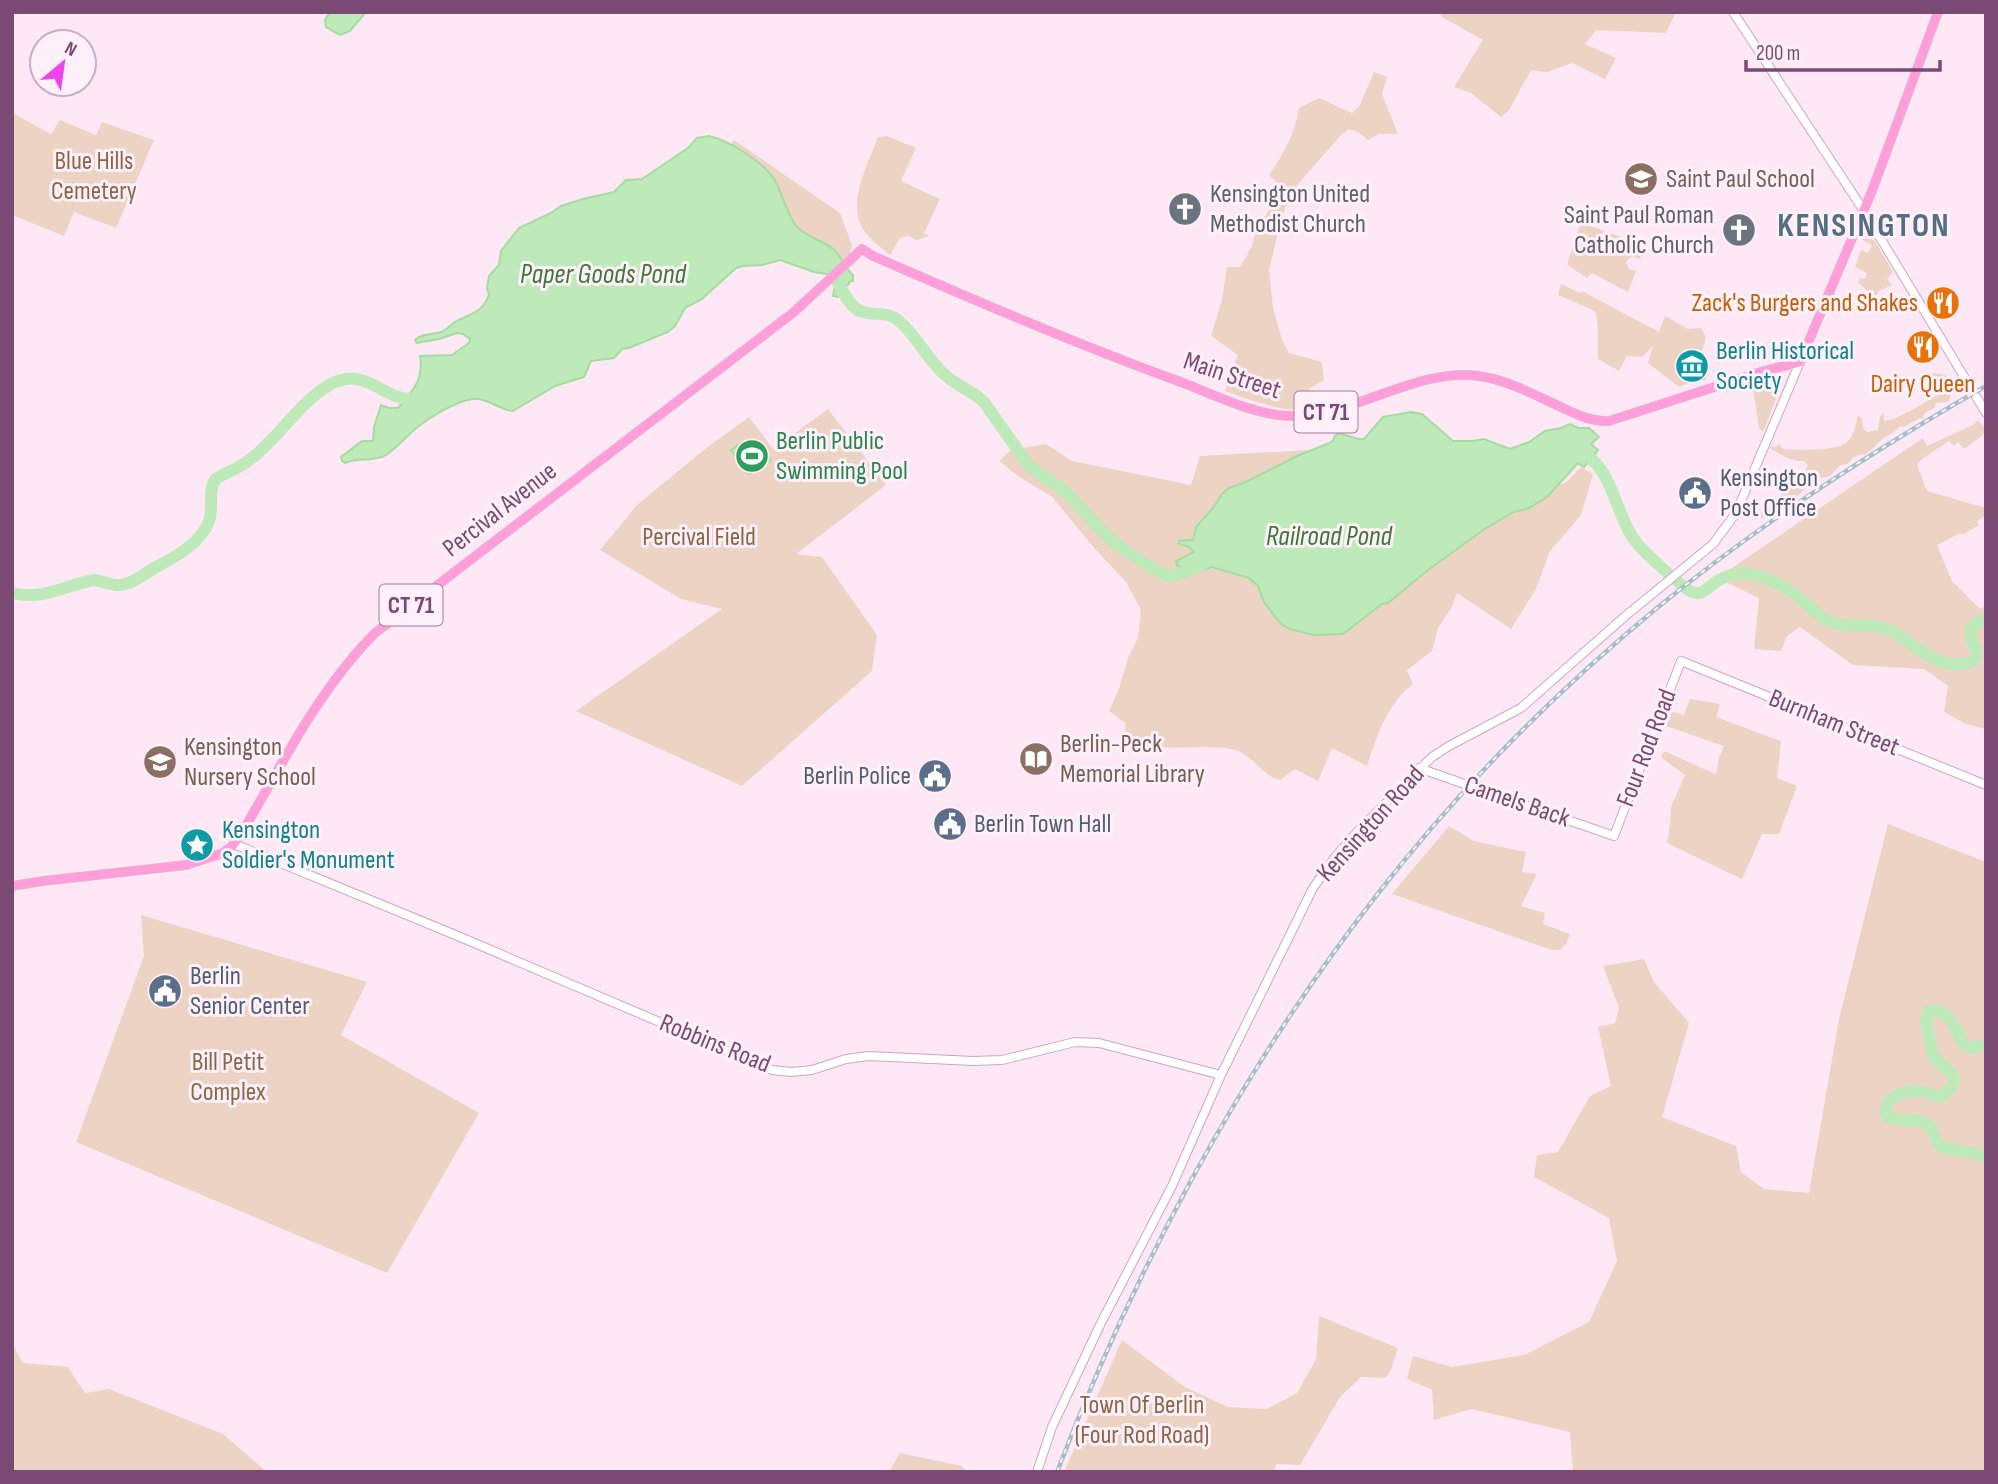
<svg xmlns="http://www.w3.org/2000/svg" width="1998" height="1484" font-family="'Sofia Sans Condensed',sans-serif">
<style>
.green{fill:#edd3c4}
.water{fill:#beeaba;stroke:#a4dca0;stroke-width:2}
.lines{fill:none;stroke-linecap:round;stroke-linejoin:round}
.river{stroke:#beeaba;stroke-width:12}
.secondary-casing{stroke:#d0a4c7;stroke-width:10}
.primary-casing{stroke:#d7c8d5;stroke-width:10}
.secondary{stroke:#fff;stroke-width:8}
.primary{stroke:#ff9ed8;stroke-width:9}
.rail-casing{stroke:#a4beca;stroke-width:4.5}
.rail{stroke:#fff0f9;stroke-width:2;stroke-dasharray:5;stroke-linecap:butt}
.secondary-bridge-casing{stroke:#d0a4c7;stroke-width:10;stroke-linecap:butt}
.secondary-bridge{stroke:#fff;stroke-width:8}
.labels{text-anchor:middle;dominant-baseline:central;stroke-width:6;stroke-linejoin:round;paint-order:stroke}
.shield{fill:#fff0f9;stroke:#a27b9c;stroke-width:2}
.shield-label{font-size:24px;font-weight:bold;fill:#7a4974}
.park-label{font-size:26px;fill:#8d6745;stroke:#fff0f9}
.education-label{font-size:26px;fill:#785e54;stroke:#fff0f9;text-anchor:start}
.worship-label{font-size:26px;fill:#5b616d;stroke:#fff0f9;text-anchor:start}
.food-label{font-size:26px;fill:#c56008;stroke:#fff0f9;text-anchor:end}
.culture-label{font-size:26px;fill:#0d838f;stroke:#fff0f9;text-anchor:start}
.street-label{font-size:26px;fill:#7a4974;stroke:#fff0f9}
.leisure-label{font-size:26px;fill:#27864d;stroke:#fff0f9;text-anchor:start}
.service-label{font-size:26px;fill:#4e5e75;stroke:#fff0f9;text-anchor:start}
.water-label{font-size:28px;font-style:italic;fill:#3c7938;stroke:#fff0f9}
.district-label{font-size:33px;font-weight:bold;letter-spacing:2px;fill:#546e82;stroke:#fff0f9}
</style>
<rect width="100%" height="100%" fill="#fee8f5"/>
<!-- green -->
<path class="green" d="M1443 12H1676L1666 33 1596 30 1585 44 1616 58 1605 79 1572 63 1547 72 1531 70 1509 110 1501 117 1471 93 1454 87 1483 40 1440 16Z
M1374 72 1387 77 1382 94 1398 134H1379L1368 140 1358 132 1349 129 1342 134 1291 192 1281 220 1269 270 1273 308 1282 340 1289 353 1322 362 1324 380 1309 389 1311 408C1287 415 1248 399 1225 391L1238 355 1211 336 1222 300 1227 267H1240L1252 246 1257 228 1283 189 1269 175C1284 154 1295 133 1299 108L1319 98 1352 113 1360 105Z
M12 113 51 134 60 120 96 135 102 122 154 140 116 228 74 212 64 236 12 215Z
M887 136 916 148 901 181 940 199 924 233 929 236 917 240 908 236 900 238 890 255C882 248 872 241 866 233 844 206 868 165 878 137Z
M734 140 840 213 852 245 850 254 842 261 796 229 774 180 731 144Z
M1581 223 1645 245 1640 259 1632 256 1626 262 1629 269 1636 271 1628 292 1592 273 1587 278 1567 265Z
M1863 237 1870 238 1875 241 1893 272 1887 279 1892 285 1879 291 1875 299 1858 282 1860 278 1865 279 1867 273 1855 267 1861 250 1868 253 1872 245 1861 239Z
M1561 284 1580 293 1582 291 1659 332 1665 316 1688 329 1701 328 1706 337 1700 357 1708 360 1706 380 1688 383 1679 387 1648 363 1653 346 1642 357 1627 356 1619 371 1598 359C1597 342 1600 328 1595 311L1558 295Z
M1933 373C1945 375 1951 375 1957 386L1948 392 1951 394 1948 402 1936 403 1934 408 1925 413 1922 419 1920 418 1905 426 1899 427C1893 435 1885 435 1879 442 1874 447 1871 450 1865 455 1858 453 1852 458 1848 464L1840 465 1830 476 1820 478 1815 486 1809 485 1791 502 1780 507V512L1775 517 1761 518 1758 515C1766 506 1776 503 1783 492L1778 489V485L1782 479 1792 481 1799 479 1808 466 1804 461C1793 462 1779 454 1770 448L1771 446 1775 447 1779 444 1783 449C1798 450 1838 452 1848 441 1854 435 1856 424 1858 415L1862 419 1863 428 1867 432 1878 430 1880 416 1884 414V421C1898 420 1932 398 1945 391L1947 382 1932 379Z
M1771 376 1779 378 1782 383 1763 432 1759 428 1752 382Z
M828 409 886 485 796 554 822 557 877 635 872 671 742 786 576 711 722 609 681 599 600 550 637 505 705 449 749 417 773 449Z
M1978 420 1986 430V435L1982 433 1983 435 1964 449 1958 442 1954 446 1949 441 1922 459 1917 465 1927 491 1986 508V515L1977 521 1979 525 1962 535 1960 533 1937 545 1952 581 1979 608 1986 607V729L1966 724 1944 712 1948 686 1924 669 1853 665 1800 627 1787 636 1781 651 1754 649 1759 598 1717 578 1923 438 1927 446 1973 425Z
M1046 444 1072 461 1191 485 1200 456 1311 450 1288 460 1220 497 1214 507 1196 527 1193 540 1179 544 1189 547 1194 552 1176 561 1178 566 1194 573 1212 567 1249 578 1258 586 1264 602 1277 620 1290 629 1314 635 1343 634 1486 528 1514 512 1527 509 1538 503 1559 485 1567 482 1581 467 1593 474 1581 515 1550 551 1536 589 1511 629 1457 593 1452 607 1438 628 1432 651 1407 670 1413 684C1387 704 1377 736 1367 766L1332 748 1318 781 1295 769 1280 780C1262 776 1253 755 1235 750 1212 744 1188 749 1164 747 1151 747 1138 744 1126 743L1125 723 1109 711 1119 689 1128 658 1138 638 1141 610 1126 582 1095 549 1052 497 1018 476 999 461 1011 450Z
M1690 699 1720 704 1716 717 1781 741 1777 778 1797 786 1779 834H1762L1742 879 1667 843 1670 825 1671 807 1685 775 1661 757 1664 751 1716 774 1719 758 1724 746 1666 726 1672 712 1684 715Z
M1888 824 1986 862V1472H1573L1570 1432 1471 1409 1434 1420 1432 1390 1407 1379 1413 1356 1452 1367 1524 1355 1589 1322 1617 1261 1609 1218 1534 1177 1537 1155 1558 1152 1590 1096 1611 1086 1598 1027 1615 1023 1619 1008 1603 966 1644 959 1654 982 1689 1023 1662 1117 1736 1146 1741 1172 1764 1189 1809 1193 1839 1019Z
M1449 826 1474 841 1526 852 1522 872 1537 874 1521 906 1545 913 1543 924 1570 934 1566 944 1560 950H1552L1392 894Z
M141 915 367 982 341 1035 479 1113 387 1273 76 1142 144 956Z
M1319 1316 1398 1348 1391 1370 1385 1378 1361 1377 1340 1397 1300 1465 1276 1464 1274 1472H1064L1122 1340 1185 1387 1228 1407 1267 1409 1297 1393 1316 1359Z
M12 1343 23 1363 68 1367 85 1393 109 1389 223 1434 267 1472H12Z
M900 1453 962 1466 966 1472H889Z"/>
<!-- water -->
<path class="water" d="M330 12H366L350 31 340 35 326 27 325 20Z
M709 136C729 140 765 163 775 181 782 193 788 216 796 226 806 237 822 240 833 249 842 256 844 268 853 275V281L849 282V284L844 287 839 297 833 296 835 286 827 274 814 272 780 260 762 265 743 266 736 268 702 299 685 308 675 326 668 332 629 348 622 349 614 358 591 361 584 377 555 386 513 411C499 410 487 397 472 399 457 401 430 417 419 426 407 435 398 447 386 455 372 463 359 456 345 463L342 461 341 457 362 441H373L374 427 381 405 389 408H398C412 391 424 381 420 356L452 355 469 343 470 339 463 334 457 333 439 339 417 343 415 340C422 333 432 335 441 332 447 330 450 325 455 322 470 313 481 315 489 295L487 288 489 276 499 265 501 251 519 228 551 213 561 206 583 199 614 192 626 180 642 179 688 148 697 138Z
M1411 412 1422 414 1453 441H1472L1484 439 1510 449 1529 442 1545 431 1561 428 1570 424 1578 428H1589L1599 437 1591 444 1598 450 1584 467 1578 463 1547 497 1529 508 1514 512 1486 528 1428 570 1388 603 1382 604 1343 634 1314 635 1290 629 1281 624 1264 602 1258 586 1249 578 1212 567 1194 573 1177 565 1176 561 1194 552 1189 547 1179 544V541L1193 540 1196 527 1214 507 1222 494 1229 488 1246 482 1297 456 1332 442 1335 436 1339 433 1358 439H1364L1383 417Z
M757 442 771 460 760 468 753 460 751 462 757 469 750 474 731 450 738 445 744 452Z"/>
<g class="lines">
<!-- river -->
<path class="river" d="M833 275C841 285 846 303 858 310 871 317 887 310 899 321 917 336 927 359 944 374 956 386 972 390 984 402L1029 466 1066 492 1109 538 1123 549 1157 571 1169 576 1177 575 1203 564
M1576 452C1611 459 1615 513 1633 538 1643 553 1669 574 1683 586 1701 601 1704 589 1719 580 1728 575 1740 572 1750 574 1769 577 1788 588 1802 600 1811 607 1817 616 1827 620 1845 629 1862 623 1880 627 1907 633 1923 663 1955 664 1963 664 1969 664 1975 659L1977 651C1969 637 1965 625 1986 619
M12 593C45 601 64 585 94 580 103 581 111 586 120 585 132 584 143 575 153 569 174 557 200 545 209 521 214 509 207 489 216 479 221 475 229 472 235 469 243 465 250 460 257 454 282 433 302 400 331 384 370 364 386 408 422 397
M1986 1044C1960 1057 1961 1033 1950 1020 1946 1015 1941 1012 1936 1010L1929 1011C1924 1018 1927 1024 1928 1032 1930 1039 1930 1048 1933 1054 1941 1071 1971 1075 1941 1097 1933 1096 1927 1091 1919 1091 1909 1090 1889 1095 1886 1107 1885 1111 1885 1114 1889 1117 1897 1123 1916 1117 1927 1124 1935 1129 1933 1141 1941 1147L1986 1156"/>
<!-- secondary casing -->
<g class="secondary-casing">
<path id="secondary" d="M1733 12 1864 211 1986 413
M1419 768 1453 780
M1487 792 1614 836 1681 661 1986 785
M234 844 458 936 772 1070 791 1072 812 1070 846 1059 869 1056 973 1061 1002 1060 1075 1042 1099 1043 1221 1075
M1037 1472 1052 1427 1100 1325 1172 1186 1221 1075 1313 888 1336 856 1359 830 1432 757 1449 746 1521 708 1623 618 1713 544 1736 513 1800 362"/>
</g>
<!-- primary casing -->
<g class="primary-casing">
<path id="primary" d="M12 886 43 881 186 865 223 853 232 846 241 834C282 765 318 690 375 633L794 312 862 249 873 256C974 300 1074 343 1178 381 1211 393 1253 415 1289 416 1352 418 1416 367 1479 376 1508 380 1537 396 1563 408 1578 415 1592 422 1609 421L1764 371 1800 362 1872 191 1938 12"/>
</g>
<!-- secondary -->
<use href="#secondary" class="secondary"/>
<!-- primary -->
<use href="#primary" class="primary"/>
<!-- rail casing -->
<g class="rail-casing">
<path id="rail" d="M1057 1472C1134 1270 1243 1067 1376 896 1458 790 1554 693 1657 608 1759 524 1871 452 1986 386"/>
</g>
<!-- rail -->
<use href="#rail" class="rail"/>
<!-- secondary-bridge casing -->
<g class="secondary-bridge-casing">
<path id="secondary-bridge" d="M1453 780 1487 792"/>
</g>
<!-- secondary-bridge -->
<use href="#secondary-bridge" class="secondary-bridge"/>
</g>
<!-- icons -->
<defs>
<g id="school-disc" transform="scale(1.75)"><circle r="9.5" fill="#8d6e63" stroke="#fff0f9"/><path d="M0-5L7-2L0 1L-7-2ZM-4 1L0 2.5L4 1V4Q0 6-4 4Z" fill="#fff"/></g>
<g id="church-disc" transform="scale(1.75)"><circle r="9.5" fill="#6b7280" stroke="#fff0f9"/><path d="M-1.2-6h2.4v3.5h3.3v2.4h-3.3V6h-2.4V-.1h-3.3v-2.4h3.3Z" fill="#fff"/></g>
<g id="restaurant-disc" transform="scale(1.75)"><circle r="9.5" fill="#e8710a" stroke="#fff0f9"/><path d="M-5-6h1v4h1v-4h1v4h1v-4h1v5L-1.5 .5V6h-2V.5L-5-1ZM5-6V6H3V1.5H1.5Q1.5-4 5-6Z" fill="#fff"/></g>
<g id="museum-disc" transform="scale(1.75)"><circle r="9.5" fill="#0f9aa8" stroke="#fff0f9"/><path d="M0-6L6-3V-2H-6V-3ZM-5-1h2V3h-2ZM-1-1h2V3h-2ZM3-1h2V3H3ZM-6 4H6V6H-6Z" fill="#fff"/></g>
<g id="stadium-disc" transform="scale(1.75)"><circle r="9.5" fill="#2e9e5b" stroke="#fff0f9"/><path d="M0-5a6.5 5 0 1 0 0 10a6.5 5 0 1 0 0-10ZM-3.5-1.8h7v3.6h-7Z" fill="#fff"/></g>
<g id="civic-disc" transform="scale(1.75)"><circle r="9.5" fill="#5c6f8a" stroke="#fff0f9"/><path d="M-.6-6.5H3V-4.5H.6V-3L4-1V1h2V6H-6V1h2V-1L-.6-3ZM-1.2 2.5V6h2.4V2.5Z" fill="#fff"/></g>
<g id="library-disc" transform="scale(1.75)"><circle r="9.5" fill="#8d6e63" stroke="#fff0f9"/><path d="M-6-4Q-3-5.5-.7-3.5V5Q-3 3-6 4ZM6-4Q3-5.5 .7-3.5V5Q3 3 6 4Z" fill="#fff"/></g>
<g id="sight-disc" transform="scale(1.75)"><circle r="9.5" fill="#0f9aa8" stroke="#fff0f9"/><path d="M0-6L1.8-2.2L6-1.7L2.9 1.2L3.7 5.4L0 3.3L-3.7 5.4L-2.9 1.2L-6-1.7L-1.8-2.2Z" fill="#fff"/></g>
</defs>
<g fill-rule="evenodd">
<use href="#school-disc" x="1641" y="179"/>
<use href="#church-disc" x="1185" y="209"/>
<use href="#church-disc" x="1739" y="230"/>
<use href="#restaurant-disc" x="1943" y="303"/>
<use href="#restaurant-disc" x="1923" y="347"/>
<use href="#museum-disc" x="1692" y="366"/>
<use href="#stadium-disc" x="752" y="456"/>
<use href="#civic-disc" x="1695" y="493"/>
<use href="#library-disc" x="1036" y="759"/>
<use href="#school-disc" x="160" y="762"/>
<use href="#civic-disc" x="935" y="776"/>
<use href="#civic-disc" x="950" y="824"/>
<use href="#sight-disc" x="197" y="845"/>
<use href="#civic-disc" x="165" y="991"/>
</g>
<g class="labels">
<!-- shield labels -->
<g class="shield">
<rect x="1294.5" y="391.5" width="63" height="41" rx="5"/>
<rect x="379.5" y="584.5" width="63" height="41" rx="5"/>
</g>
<g class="shield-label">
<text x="1326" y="412">CT 71</text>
<text x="411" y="605">CT 71</text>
</g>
<!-- park labels -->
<g class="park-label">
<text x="94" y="161">Blue Hills<tspan x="94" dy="30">Cemetery</tspan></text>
<text x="699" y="537">Percival Field</text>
<text x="228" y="1062">Bill Petit<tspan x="228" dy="30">Complex</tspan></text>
<text x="1142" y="1405">Town Of Berlin<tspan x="1142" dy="30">(Four Rod Road)</tspan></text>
</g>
<!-- education labels -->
<g class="education-label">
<text x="1666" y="179">Saint Paul School</text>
<text x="1060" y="744">Berlin-Peck<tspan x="1060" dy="30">Memorial Library</tspan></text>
<text x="184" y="747">Kensington<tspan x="184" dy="30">Nursery School</tspan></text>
</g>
<!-- worship labels -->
<g class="worship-label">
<text x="1210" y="194">Kensington United<tspan x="1210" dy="30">Methodist Church</tspan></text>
<text x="1714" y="215" text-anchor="end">Saint Paul Roman<tspan x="1714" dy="30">Catholic Church</tspan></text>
</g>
<!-- food labels -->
<g class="food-label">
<text x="1918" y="303">Zack's Burgers and Shakes</text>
<text x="1923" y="384" text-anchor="middle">Dairy Queen</text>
</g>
<!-- culture labels -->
<g class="culture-label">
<text x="1716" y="351">Berlin Historical<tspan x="1716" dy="30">Society</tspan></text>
<text x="222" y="830">Kensington<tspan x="222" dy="30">Soldier's Monument</tspan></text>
</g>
<!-- street labels -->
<g class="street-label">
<text transform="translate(1232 376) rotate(18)">Main Street</text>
<text transform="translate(500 510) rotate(-38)">Percival Avenue</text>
<text transform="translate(1834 723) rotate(22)">Burnham Street</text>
<text transform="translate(1647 748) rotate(-69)">Four Rod Road</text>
<text transform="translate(1517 802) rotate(19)">Camels Back</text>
<text transform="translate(1371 824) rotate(-48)">Kensington Road</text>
<text transform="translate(715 1044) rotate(22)">Robbins Road</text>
</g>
<!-- leisure labels -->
<g class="leisure-label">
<text x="776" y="441">Berlin Public<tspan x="776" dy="30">Swimming Pool</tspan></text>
</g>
<!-- service labels -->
<g class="service-label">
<text x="1720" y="478">Kensington<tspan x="1720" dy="30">Post Office</tspan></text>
<text x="911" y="776" text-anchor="end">Berlin Police</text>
<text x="974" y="824">Berlin Town Hall</text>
<text x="190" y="976">Berlin<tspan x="190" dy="30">Senior Center</tspan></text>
</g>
<!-- water labels -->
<g class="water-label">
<text x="603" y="274">Paper Goods Pond</text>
<text x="1329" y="536">Railroad Pond</text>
</g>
<!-- district labels -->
<g class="district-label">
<text x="1864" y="226">KENSINGTON</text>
</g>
</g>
<!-- border -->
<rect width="1998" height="1484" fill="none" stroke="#7a4974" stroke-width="28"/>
<!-- north arrow -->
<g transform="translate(63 63) rotate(29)"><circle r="33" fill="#fff0f9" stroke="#caadc4" stroke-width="2"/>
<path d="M0-5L12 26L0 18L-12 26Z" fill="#ee45ef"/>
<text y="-10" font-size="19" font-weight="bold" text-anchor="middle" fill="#7a4974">N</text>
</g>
<!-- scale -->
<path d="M1746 60v10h194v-10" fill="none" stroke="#7a4974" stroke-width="3.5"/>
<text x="1756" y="60" font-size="21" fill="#7a4974" stroke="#fff0f9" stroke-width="5" paint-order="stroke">200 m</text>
</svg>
